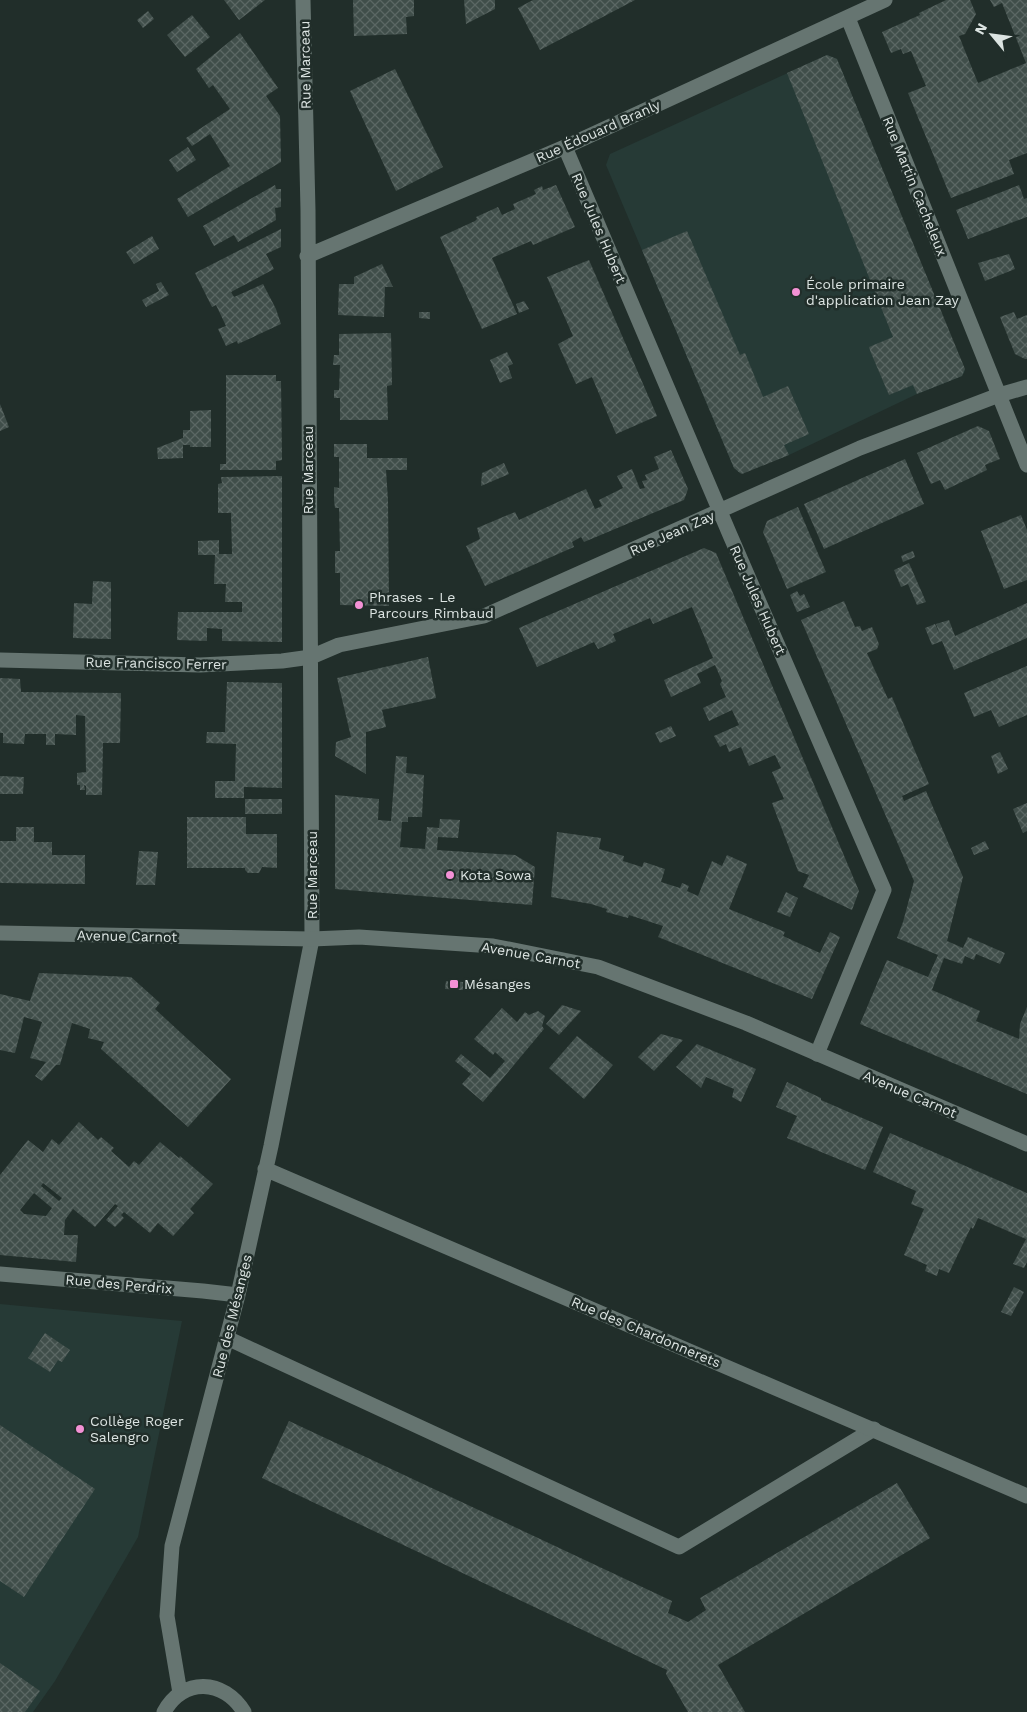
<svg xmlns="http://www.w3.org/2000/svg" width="1027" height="1712" font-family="'Work Sans',sans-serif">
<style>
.built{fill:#263a36}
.building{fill:url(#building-cross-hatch);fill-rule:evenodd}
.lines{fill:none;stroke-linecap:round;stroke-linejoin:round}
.service{stroke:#667571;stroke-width:15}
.minor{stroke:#667571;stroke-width:15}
.secondary{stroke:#667571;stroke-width:15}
.poi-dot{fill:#f391d5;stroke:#212e2a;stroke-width:2}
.labels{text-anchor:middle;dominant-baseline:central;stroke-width:5;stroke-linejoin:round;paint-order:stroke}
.street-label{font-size:14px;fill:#dce4e2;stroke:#212e2a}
.poi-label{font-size:14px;fill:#dce4e2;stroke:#212e2a;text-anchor:start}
</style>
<defs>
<pattern id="building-cross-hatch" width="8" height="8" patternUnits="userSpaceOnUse" patternTransform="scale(1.25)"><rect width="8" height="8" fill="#404e4a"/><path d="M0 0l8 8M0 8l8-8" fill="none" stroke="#5b6764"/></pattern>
</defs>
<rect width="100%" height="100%" fill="#212e2a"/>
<!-- built -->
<path class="built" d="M827 55 837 59 965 371 962 376 917 394 789 455 740 473 734 468 606 165 610 154Z
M0 1304 182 1321 138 1537 55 1681 33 1712H0Z"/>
<!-- building -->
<path class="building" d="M224 0H265L239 20Z
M353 0H414V16L406 17 407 34 354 36Z
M464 0H495V9L466 24Z
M533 0H635L540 50 518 8Z
M946 0H970L976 14 965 34 959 36 978 83 1026 63 1002 3 994 7 990 0H1027V153L1009 160 1014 174 951 198 908 93 926 86 911 51 903 54 901 49 891 53 882 32 920 15 919 13Z
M148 11 154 19 143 28 137 20Z
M192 15 210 37 185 57 167 35Z
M240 33 278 88 266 96 280 116 281 162 188 217 177 199 230 166 210 134 192 146 186 138 230 109 213 85 209 88 196 69Z
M827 55 837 59 965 369 962 376 917 394 913 385 889 395 871 353 869 347 893 337 787 73Z
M395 69 443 167 396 191 350 91Z
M188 147 196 160 177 172 169 160Z
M275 185 276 189H281V207L275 208 276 220 238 242 234 235 214 246 203 226Z
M556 185 575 227 533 245 531 241 492 258 517 314 482 329 440 237 475 221 477 219 476 217 498 207 502 215 515 209 513 204 536 194 534 190 542 186 543 190Z
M1019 185 1024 199 1027 198V217L968 239 956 210Z
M281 229V247L266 254 274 269 231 292 234 297 263 284 276 309 281 324 238 344 237 341 226 346 218 329 226 326 216 305 212 307 195 273Z
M687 231 740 355 745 353 763 397 788 386 809 434 784 445 789 455 742 474 740 473 734 468 642 250Z
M152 236 159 249 134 264 126 252Z
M1009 254 1015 269 985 281 978 263Z
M589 260 657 416 616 434 592 377 576 384 558 344 573 336 547 277Z
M382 264 393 287H385L384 317 338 315 339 284H354V277Z
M161 282 169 295 146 307 142 300 159 291 156 284Z
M524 301 529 309 519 313 516 304Z
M419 312H430V319L419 318Z
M1014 312 1017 319 1027 315V359H1025L1015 354 1000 317Z
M391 333 392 385 387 386 388 420H340V398H334V390H339L340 365H333L334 355H339V334Z
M507 352 513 364 508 366 512 378 500 383 490 360Z
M226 375H276V381H281L282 460 276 461V470H220V464H226Z
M0 404 9 427 0 431Z
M211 410V447H190V445H183V458L158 459 157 448 183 438V430H190V411Z
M978 426 989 431 1000 459 985 465 987 470 945 490 940 480 931 484 917 453Z
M334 444H367V458H407V470H386L388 500 389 606 340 605V573H335V551H340L339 508H335L334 500V487L339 488V457H334Z
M671 450 688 489 684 500 584 542 581 537 572 542 574 547 485 586 466 546 480 539 477 528 515 512 519 520 586 489 595 509 602 506 599 500 623 488 617 476 632 469 640 489 645 488 642 481 647 480 645 475 659 469 654 457Z
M905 459 924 504 824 549 804 504Z
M504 463 509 474 481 486 482 473Z
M282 476V642L222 641V629L207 628V641L177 640 178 612H242V602H225L226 584H214L215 555H198V541L219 540V554H232L231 513H218V484L222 483 221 477Z
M798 507 826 572 787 589 763 532 767 521Z
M1021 515 1027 530V580L1004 589 981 531Z
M704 548 716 553 859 891 852 910 803 887 809 875 798 871 772 803 784 799 772 772 781 768 775 755 749 766 741 747 729 752 726 744 720 747 714 736 739 725 732 710 709 721 703 708 726 697 720 684 722 681 715 665 697 674 701 683 671 697 664 680 713 658 692 607 653 624 650 618 613 634 616 641 598 649 594 642 537 667 519 628Z
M913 551 915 557 903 562 901 556Z
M909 563 926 602 917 605 908 584 901 587 894 570Z
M93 581 111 582V639L73 638 74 603 92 604Z
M797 591 800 596 804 594 810 607 797 612 790 595Z
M844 601 855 627 860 626 862 631 872 627 879 644 877 649 867 653 888 699 892 697 929 784 902 796 904 801 926 791 963 877 947 941 963 948 968 937 1005 953 1000 964 976 954 974 960 965 956 962 964 944 958 932 990 980 1011 976 1021 1019 1039 1020 1024 1027 1007V1094L860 1024 887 960 928 977 938 955 897 938 903 922 914 881 801 620Z
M1027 603V638L954 670 942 641 932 645 925 628 935 624 940 635 936 624 949 620 955 636Z
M428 657 436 698 382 710 386 727 366 732V774L335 756 336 742 351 737 337 678Z
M1027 666V715L999 727 991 710 974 717 964 693Z
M0 678 20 679 21 692 121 693 120 743H103L102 795H86V786L84 785 85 790H80V785H77V773L86 772 85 716 76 715V735L55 734V745H46V734H25L24 744 3 743V733H0Z
M227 682 282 683V788L244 787V798H215V781H235L236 744 206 743 207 732H225Z
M671 726 676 736 660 743 655 733Z
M1000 752 1008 769 998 774 991 756Z
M396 756 407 757 406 773 424 775 422 817H408V822H402L400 847 425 849 427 827 439 828 440 819 460 820 458 838 438 837 437 850 515 855 535 867 532 905 335 889V795L379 799 378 820 391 821Z
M0 776 24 777 23 794H0Z
M245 799H282V814H245Z
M1027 803V831L1023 833 1013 809Z
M187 817H246V834H277V868L262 867 259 873H248L245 870V868H187Z
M16 827H34V842H52V855H85V884L0 883V841H16Z
M557 832 601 838 599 849 624 856 623 861 642 867 644 862 665 869 661 882 680 888 682 883 689 886 687 891 698 896 712 861 722 866 727 855 747 864 729 909 785 932 783 936 820 953 830 932 840 937 812 999 658 937 663 926 629 915 628 918 606 912 607 909 591 904 551 897Z
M985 841 989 849 974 855 971 848Z
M139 851 158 852 155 885H136Z
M786 892 798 898 790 917 777 912Z
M39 973 131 977 160 1003 155 1009 231 1079 188 1127 101 1049 104 1042 88 1038 90 1029 72 1023 60 1065H56L42 1081 35 1076 46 1062 30 1058 42 1022 24 1017 15 1053 0 1050V994L30 1001Z
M446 981 463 982V990L445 989Z
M562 1005 581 1011 559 1035 546 1024Z
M502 1008 517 1022 525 1012 529 1015 538 1011 545 1016 542 1026 544 1029 483 1102 462 1084 471 1074 455 1061 461 1054 490 1078 505 1061 495 1052 493 1055 474 1039Z
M661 1034 683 1040 654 1071 638 1057Z
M577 1036 613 1065 584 1099 549 1068Z
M697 1044 756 1069 741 1102 732 1097 734 1089 706 1077 701 1088 676 1067Z
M787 1082 821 1098V1100L883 1127 865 1170 787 1138 797 1116 776 1107Z
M79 1122 98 1140 101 1137 114 1148 111 1151 129 1167 134 1161 139 1165 160 1142 179 1158 180 1156 213 1184 190 1209 194 1213 173 1236 158 1223 150 1233 124 1212 121 1215 124 1218 115 1227 106 1220 118 1206 115 1204 95 1227 73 1209 65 1220 64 1235H78L76 1262 0 1255V1175L28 1140 43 1152 52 1139 59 1145ZM43 1183 62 1198 59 1201 41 1186ZM34 1193 52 1208 46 1216 24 1214 20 1210Z
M890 1133 1027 1193V1262L1024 1268 1013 1264 1026 1239 978 1218 973 1229 971 1227 949 1273 939 1269 937 1276 925 1271 927 1265 904 1255 924 1209 911 1204 916 1191 873 1172Z
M1014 1287 1024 1292 1011 1316 1001 1312Z
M45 1333 70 1350 62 1362 58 1360 50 1372 28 1358Z
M289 1421 672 1601 668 1613 688 1622 706 1610 700 1598 897 1483 930 1538 718 1665 745 1712H688L666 1674 667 1670 262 1478Z
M0 1425 95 1489 24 1597 0 1581Z
M0 1663 40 1691 25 1712H0Z"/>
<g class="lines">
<!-- service -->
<path class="service" d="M227 1338 679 1547 874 1429"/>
<!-- minor -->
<path class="minor" d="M848 18 1027 465
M565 147 730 535 884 890 817 1054
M307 256 565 147 885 0
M0 660 200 665 282 661 311 657 339 645 484 616 860 448 999 395 1027 387
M265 1169 1027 1496
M0 1274 203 1291 238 1295
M180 1693 167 1616 172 1546 238 1295 271 1146 312 939 308 210 303 0
M164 1712C183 1677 224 1679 244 1712"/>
<!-- secondary -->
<path class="secondary" d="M0 933 312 939 359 937 493 946 598 967 746 1023 1027 1144"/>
</g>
<!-- markers -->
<g class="poi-dot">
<circle cx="796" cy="292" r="5"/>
<circle cx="359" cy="605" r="5"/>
<circle cx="450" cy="875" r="5"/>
<rect x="449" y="979" width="10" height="10" rx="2.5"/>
<circle cx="80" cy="1429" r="5"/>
</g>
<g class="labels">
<!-- street labels -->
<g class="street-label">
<text transform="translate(305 65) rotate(-91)">Rue Marceau</text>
<text transform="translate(598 131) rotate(-24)">Rue Édouard Branly</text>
<text transform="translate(915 186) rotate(68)">Rue Martin Cacheleux</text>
<text transform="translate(599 228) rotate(67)">Rue Jules Hubert</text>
<text transform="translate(308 470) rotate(-90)">Rue Marceau</text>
<text transform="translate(672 533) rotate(-24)">Rue Jean Zay</text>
<text transform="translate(758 600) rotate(66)">Rue Jules Hubert</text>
<text transform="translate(156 663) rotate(1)">Rue Francisco Ferrer</text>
<text transform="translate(312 875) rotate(-90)">Rue Marceau</text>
<text transform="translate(127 936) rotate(1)">Avenue Carnot</text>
<text transform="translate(531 955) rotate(10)">Avenue Carnot</text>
<text transform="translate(910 1094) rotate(23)">Avenue Carnot</text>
<text transform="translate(119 1284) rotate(5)">Rue des Perdrix</text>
<text transform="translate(232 1316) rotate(-76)">Rue des Mésanges</text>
<text transform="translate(646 1332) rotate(23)">Rue des Chardonnerets</text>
</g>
<!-- poi labels -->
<g class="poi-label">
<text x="806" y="284">École primaire<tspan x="806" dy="16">d'application Jean Zay</tspan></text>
<text x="369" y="597">Phrases - Le<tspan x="369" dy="16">Parcours Rimbaud</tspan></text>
<text x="460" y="875">Kota Sowa</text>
<text x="464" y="984">Mésanges</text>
<text x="90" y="1421">Collège Roger<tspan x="90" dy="16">Salengro</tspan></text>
</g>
</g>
<!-- north arrow -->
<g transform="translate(992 35) rotate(299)" stroke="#212e2a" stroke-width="4" paint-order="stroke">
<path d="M0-4L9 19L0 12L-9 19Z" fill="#dce4e2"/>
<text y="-8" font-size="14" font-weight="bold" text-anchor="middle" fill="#dce4e2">N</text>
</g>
</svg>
